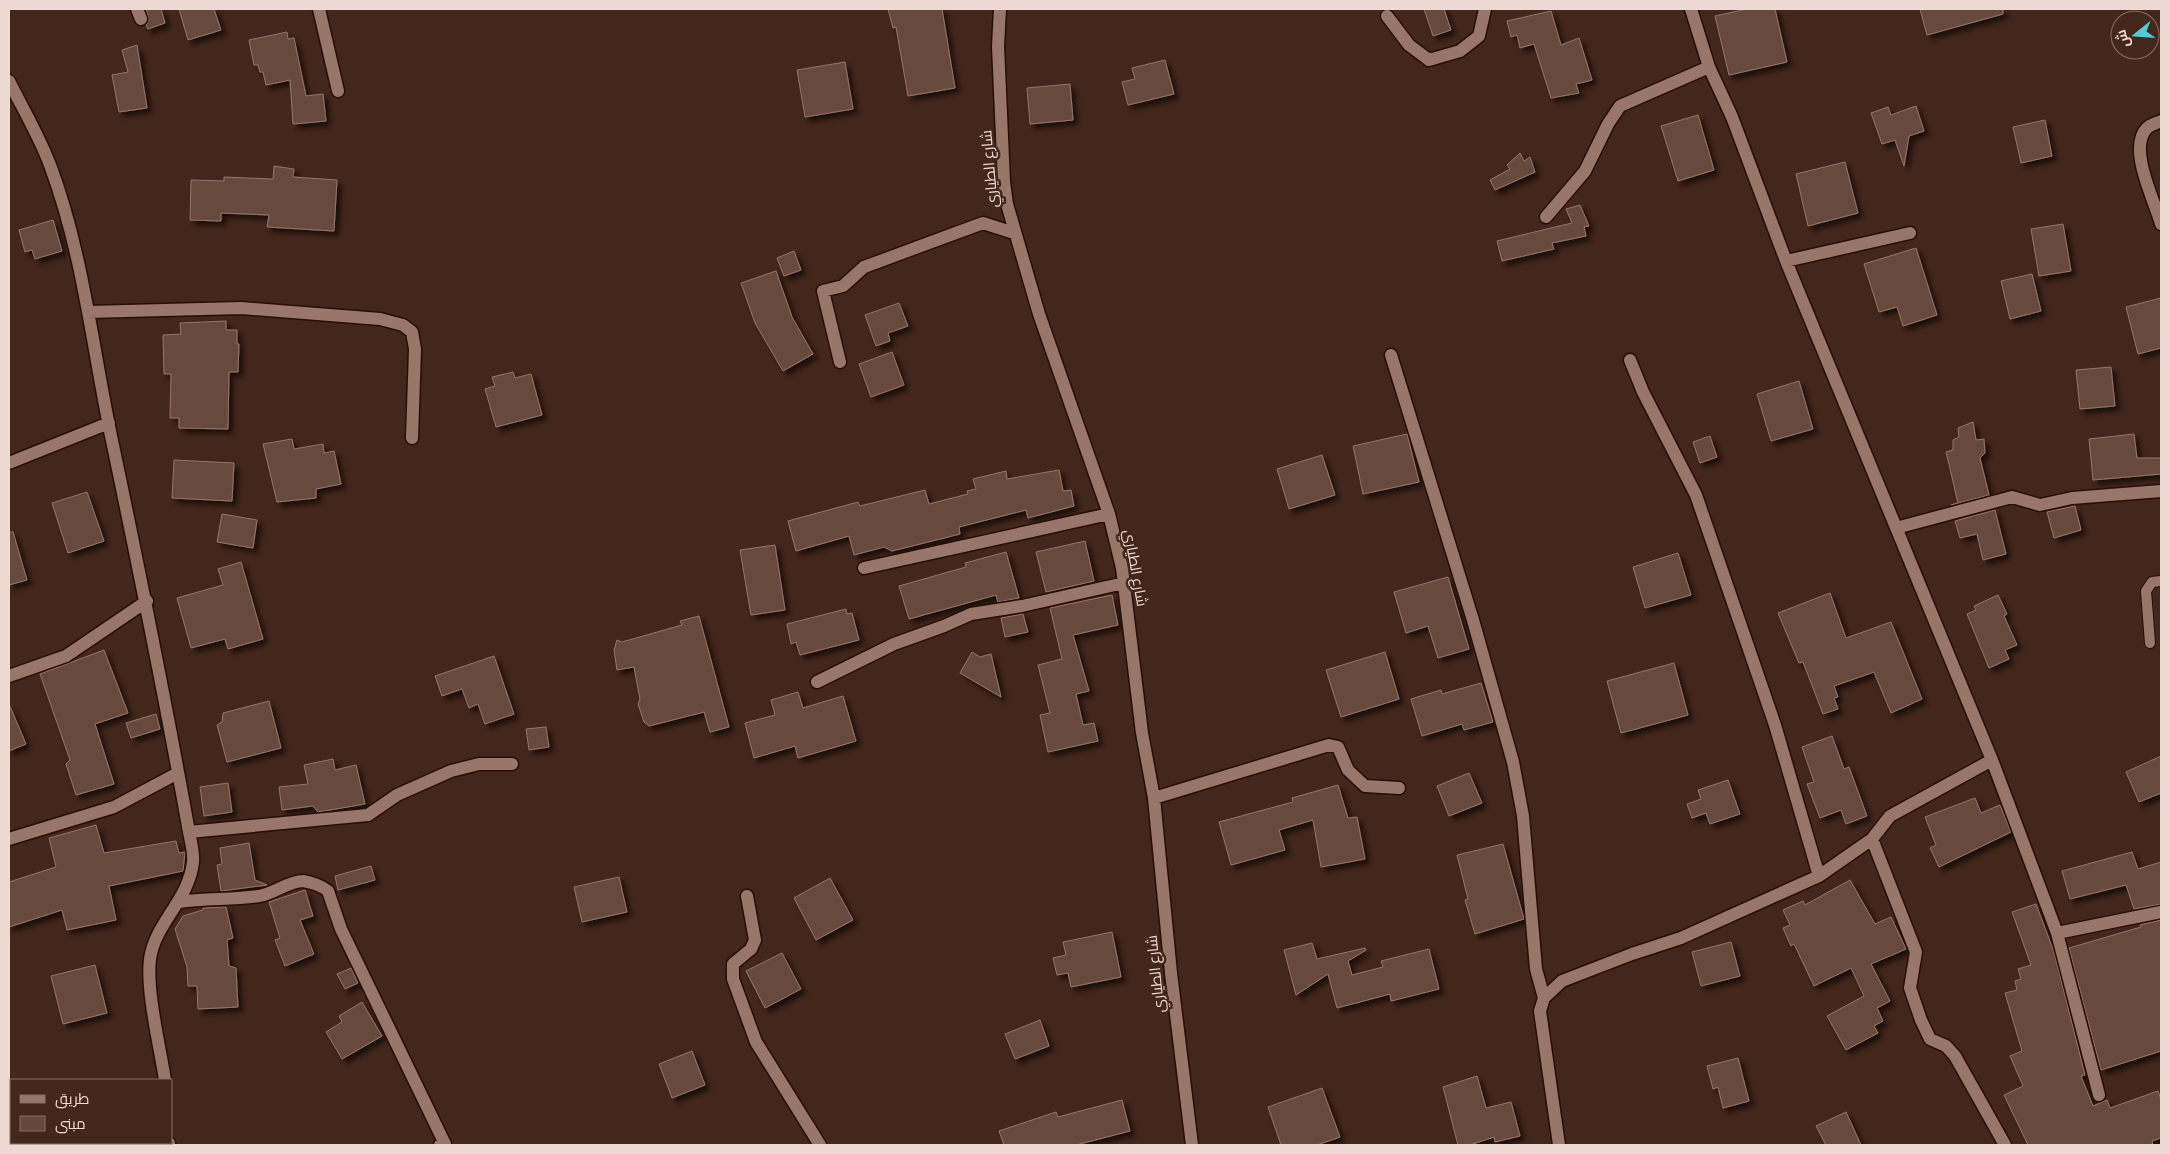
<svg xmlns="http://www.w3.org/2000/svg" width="2170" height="1154" font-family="'PT Sans Narrow',Cairo,sans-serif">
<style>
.building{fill:#68483d;stroke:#987569;filter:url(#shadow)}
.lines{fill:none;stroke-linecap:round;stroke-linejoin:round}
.lane-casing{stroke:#280e05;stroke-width:12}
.street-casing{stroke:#280e05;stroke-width:15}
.lane{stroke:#99766a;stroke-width:10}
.street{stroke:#99766a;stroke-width:12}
.labels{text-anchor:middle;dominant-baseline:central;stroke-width:5;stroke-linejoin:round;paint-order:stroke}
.street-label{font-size:15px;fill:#eedad3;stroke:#43261c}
</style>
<defs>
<filter id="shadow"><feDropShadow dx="4.5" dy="4.5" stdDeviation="2.5" flood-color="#0009"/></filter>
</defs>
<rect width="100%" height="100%" fill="#43261c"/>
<!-- building -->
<path class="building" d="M146 9H161L165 23 148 29 146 25 149 20Z
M179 9H214L221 30 188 40Z
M888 9H942L955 88 908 96 896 27 893 28Z
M1424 9H1444L1451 30 1433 36Z
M1747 9H1775L1787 62 1729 75 1715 16Z
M1920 9H2003V14L1927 35Z
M1551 11 1561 45 1579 38 1592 80 1576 84 1579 93 1551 98 1534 44 1520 48 1517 35 1511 37 1507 21Z
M287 32 288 39 294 38 306 96 323 94 326 121 293 124 290 80 266 85 263 72H260L258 65H254L249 40Z
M137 45 147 108 119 112 112 75 128 72 122 50Z
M1165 60 1174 94 1128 105 1122 82 1135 79 1132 68Z
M845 62 853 109 805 117 797 70Z
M1070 84 1073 120 1030 124 1027 88Z
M1916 106 1924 131 1909 136 1904 166 1895 140 1882 144 1871 113 1888 107 1891 115Z
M1698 115 1714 170 1678 181 1661 126Z
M2045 120 2052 156 2021 163 2013 127Z
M1520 153 1524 161 1530 157 1535 172 1495 190 1490 180 1510 169 1507 165Z
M1845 162 1858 213 1808 226 1796 174Z
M274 166 294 169 293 177 337 180 334 231 267 227 269 215 221 213V221L190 220 191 180 224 181V177L273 179Z
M1580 205 1589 226 1584 227 1586 236 1552 243 1554 249 1502 261 1497 241 1572 223 1566 209Z
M53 220 62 251 35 259 32 250 25 252 19 230Z
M2063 224 2071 271 2039 276 2031 229Z
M1916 248 1937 315 1903 326 1897 307 1879 312 1864 264Z
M794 251 801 270 784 276 777 258Z
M776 271 792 317 813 354 783 371 755 323 741 283Z
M2032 274 2041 311 2010 319 2001 281Z
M2161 298V348L2138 354 2126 307Z
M899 303 908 326 888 333 890 341 876 346 865 315Z
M226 321V330H237V344H239L238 372H229L228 429 179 428V418H170L171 374H164L163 335 181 334 180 323Z
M892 352 904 385 871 397 859 364Z
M2111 367 2115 406 2080 409 2076 370Z
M513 372 515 378 531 374 542 415 496 427 485 389 495 386 492 377Z
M1799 381 1813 429 1771 441 1757 394Z
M1973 422 1976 440 1984 439 1985 453 1980 458 1989 495 1951 505 1958 503 1946 452 1953 450V440L1959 437 1958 428Z
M1407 434 1419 482 1363 494 1353 446Z
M2134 434 2137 458H2161V474L2093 480 2089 439Z
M1710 436 1717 457 1700 463 1693 442Z
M292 439 294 449 323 444 324 453 334 451 341 484 316 489V498L277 502 263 444Z
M1322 455 1335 495 1289 509 1277 469Z
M174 460 234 463 232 501 172 498Z
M1059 470 1063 491 1071 490 1074 506 1028 518 1026 510 959 527 960 534 892 551 884 547 854 555 849 536 796 551 788 521 858 502 860 506 925 490 929 504 968 494 967 491 976 489 973 479 1006 471 1007 479Z
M87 492 104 541 68 553 52 503Z
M2075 506 2081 530 2054 538 2047 512Z
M1995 510 2006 554 1983 560 1977 534 1960 538 1955 521Z
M222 514 257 520 253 548 217 542Z
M9 532H13L27 580 9 585Z
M1085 541 1094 581 1046 592 1036 552Z
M775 545 785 610 751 615 740 550Z
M1006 552 1019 598 998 602 996 595 909 619 899 586 966 567 965 563Z
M1678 553 1691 595 1645 608 1633 567Z
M241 562 263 639 228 649 225 639 191 648 177 598 223 585 218 569Z
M1448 577 1469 649 1438 658 1428 626 1406 633 1394 592Z
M1830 593 1846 638 1891 622 1922 699 1891 713 1874 672 1834 686 1838 697 1834 698 1838 709 1823 714 1803 662 1799 663 1778 613Z
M1112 595 1118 625 1073 635 1089 691 1076 694 1083 725 1094 723 1098 741 1048 752 1040 715 1050 713 1038 665 1062 659 1050 608Z
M1998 595 2007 614 2004 616 2017 645 2005 650 2009 659 1989 668 1967 614 1976 610 1974 606Z
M846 609 847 614 852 613 859 640 800 655 796 642 791 644 787 624Z
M1023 614 1028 632 1005 637 1001 618Z
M699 616 729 727 710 732 704 712 649 726 644 722 638 704 640 699 634 667 617 670 614 650 617 640 622 642 682 625 680 621Z
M104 650 128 713 95 724 114 784 76 795 66 764 70 760 40 674Z
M972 652 980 657 991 654 1001 697 960 673Z
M1385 652 1399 699 1341 717 1326 670Z
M494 656 514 714 485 724 478 704 469 708 462 689 442 696 435 676Z
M1674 663 1688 715 1621 733 1607 681Z
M1481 683 1493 722 1464 730 1462 724 1422 736 1411 699 1441 690 1442 694Z
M798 692 803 708 843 696 856 741 798 758 795 746 754 758 745 723 775 715 771 700Z
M269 701 281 748 227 762 217 725 222 722 223 713Z
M9 704 26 744 9 751Z
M156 714 160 729 131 738 126 723Z
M546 727 549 747 529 750 526 729Z
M1832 736 1844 769 1849 767 1867 816 1846 824 1841 810 1820 818 1807 784 1814 782 1802 747Z
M2161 756V793L2139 802 2126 772Z
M333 759 335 770 356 765 365 804 318 812 313 806 282 810 279 787 308 784 304 765Z
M1469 773 1482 803 1449 816 1437 786Z
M1728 780 1740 814 1710 824 1706 813 1692 818 1687 804 1701 799 1698 790Z
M228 783 232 812 204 816 200 787Z
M1338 785 1348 818 1357 817 1365 859 1321 867 1313 820 1279 830 1285 850 1231 865 1219 822 1293 802 1292 798Z
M1975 798 1981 813 2000 805 2011 832 1939 867 1930 848 1936 845 1925 817Z
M96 825 104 853 176 841 179 853 185 852 183 871 109 886 116 920 67 930 62 910 9 927V882L56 867 49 838Z
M249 843 255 880 267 885 221 891 217 865 222 864 220 848Z
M1503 844 1524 919 1475 934 1465 900 1468 899 1457 855Z
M2132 852 2138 869 2161 862V904L2134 909 2126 885 2070 899 2062 871Z
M371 866 375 880 338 890 335 876Z
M619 877 627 912 582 922 574 887Z
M830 878 853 920 816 940 794 898Z
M1850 880 1875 924 1891 917 1906 949 1871 964 1890 1001 1877 1008 1883 1021 1874 1026 1878 1033 1846 1050 1827 1016 1864 996 1851 968 1814 986 1794 944 1791 946 1783 928 1790 925 1783 910 1803 901 1805 905Z
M305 890 313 916 300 920 314 954 285 966 275 940 280 938 269 902Z
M2036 904 2054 952 2085 1075 2081 1076 2093 1106 2107 1100 2110 1108 2158 1091 2161 1100V1138L2152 1141 2153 1145H2028L2004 1095 2023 1086 2010 1056 2022 1051 2005 993 2017 990 2015 981 2021 979 2018 969 2031 965 2012 912Z
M226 907 233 938 227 940 229 966 236 968 238 1007 198 1009 197 986H188L187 967 175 929 183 916 203 910V908Z
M2161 920V1051L2101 1070 2069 948 2141 927 2140 925Z
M1112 932 1121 977 1071 987 1068 973 1057 975 1053 958 1066 955 1063 942Z
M1731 942 1740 976 1701 986 1692 952Z
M1312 943 1317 959 1365 948 1366 950 1348 961 1352 975 1383 967 1381 961 1429 949 1439 989 1391 1001 1390 994 1337 1008 1328 974 1296 995 1284 950Z
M782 953 801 989 765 1008 746 971Z
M95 965 107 1013 63 1024 51 976Z
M351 968 358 983 345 989 337 974Z
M362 1002 382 1036 342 1059 326 1032 342 1022 339 1016Z
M1040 1020 1049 1046 1015 1059 1005 1034Z
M692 1051 705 1085 672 1098 659 1064Z
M1738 1058 1749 1101 1723 1108 1718 1087 1713 1089 1707 1066Z
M1477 1076 1486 1108 1511 1102 1520 1136 1495 1142 1494 1137 1470 1145H1458L1443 1087Z
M1322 1088 1340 1137 1317 1145H1281L1268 1107Z
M1122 1100 1130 1131 1076 1145H1004L999 1131 1056 1112 1058 1117Z
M1846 1112 1861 1145H1826L1816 1126Z"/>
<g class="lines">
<!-- lane casing -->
<g class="lane-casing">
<path id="lane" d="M2150 643 2146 591 2152 582 2161 581"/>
</g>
<!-- street casing -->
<g class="street-casing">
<path id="street" d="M137 9 141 19
M319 9 338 91
M1000 9 998 46 1004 182 1007 204 1039 314 1109 514 1122 568 1142 733 1154 798 1171 973 1192 1145
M1691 9 1709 67 1732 117 1786 261 1992 760 2057 933 2161 912
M1387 16 1409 45 1429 60 1460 51 1479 36 1485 9
M9 81C23 109 39 136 50 165 82 250 92 343 110 431 138 564 165 698 189 832 191 842 194 853 193 862 189 900 155 923 150 959 146 991 160 1047 165 1080
M2161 121C2157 123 2150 125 2147 128 2127 148 2155 201 2161 224
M1546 217 1585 171 1608 124 1620 106 1709 67
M1786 261 1910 233
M88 312 241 308 380 319 403 325 412 332 415 349 412 438
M1391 355 1473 620 1513 762 1523 816 1536 969 1544 998
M1630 360 1643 392 1696 495 1775 725 1819 876
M840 362 823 291 843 286 864 267 983 223 1014 233
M9 463 109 423
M1896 528 2012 497 2040 505 2072 498 2161 491
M864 568 1109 514
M9 676 66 656 147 601
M817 682 894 644 944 626 971 614 1022 606 1124 583
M1154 798 1329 745 1338 747 1348 770 1365 786 1399 788
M189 832 368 815 397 795 451 771 479 764H512
M9 839 114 807 178 773
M1872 839 1916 952 1910 988 1921 1020 1930 1039 1946 1046 1955 1056 2005 1145
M747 896 755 940 751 949 733 964V979L756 1042 820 1145
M179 902C206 898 233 900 259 896 273 894 289 881 303 881 311 882 322 886 328 891L341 929 445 1144 440 1145
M2057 933 2099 1095
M169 1143V1145
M1559 1145 1540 1011 1544 998 1562 981 1632 954 1681 938 1819 876 1872 839 1890 816 1992 760"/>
</g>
<!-- lane -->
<use href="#lane" class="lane"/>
<!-- street -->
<use href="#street" class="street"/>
</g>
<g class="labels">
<!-- street labels -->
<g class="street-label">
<text transform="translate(989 169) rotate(-95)">شارع الطياري</text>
<text transform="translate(1136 568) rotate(80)">شارع الطياري</text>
<text transform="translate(1155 974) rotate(-96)">شارع الطياري</text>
</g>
</g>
<!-- border -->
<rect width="2170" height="1154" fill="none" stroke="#eedad3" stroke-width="20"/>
<!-- legend -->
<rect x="10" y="1079" width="162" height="65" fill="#43261c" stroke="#876e65"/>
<rect x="20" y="1095" width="25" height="8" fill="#99766a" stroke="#876e65"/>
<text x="55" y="1104" font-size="15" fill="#eedad3">طريق</text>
<rect x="20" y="1116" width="25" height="15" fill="#68483d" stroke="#876e65"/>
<text x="55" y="1129" font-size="15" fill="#eedad3">مبنى</text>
<!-- north arrow -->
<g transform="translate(2135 35) rotate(253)"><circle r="24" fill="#43261c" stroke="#876e65"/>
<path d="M0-4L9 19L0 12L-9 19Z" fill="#52cbd9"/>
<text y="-8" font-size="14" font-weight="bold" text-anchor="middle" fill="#eedad3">ش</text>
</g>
</svg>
